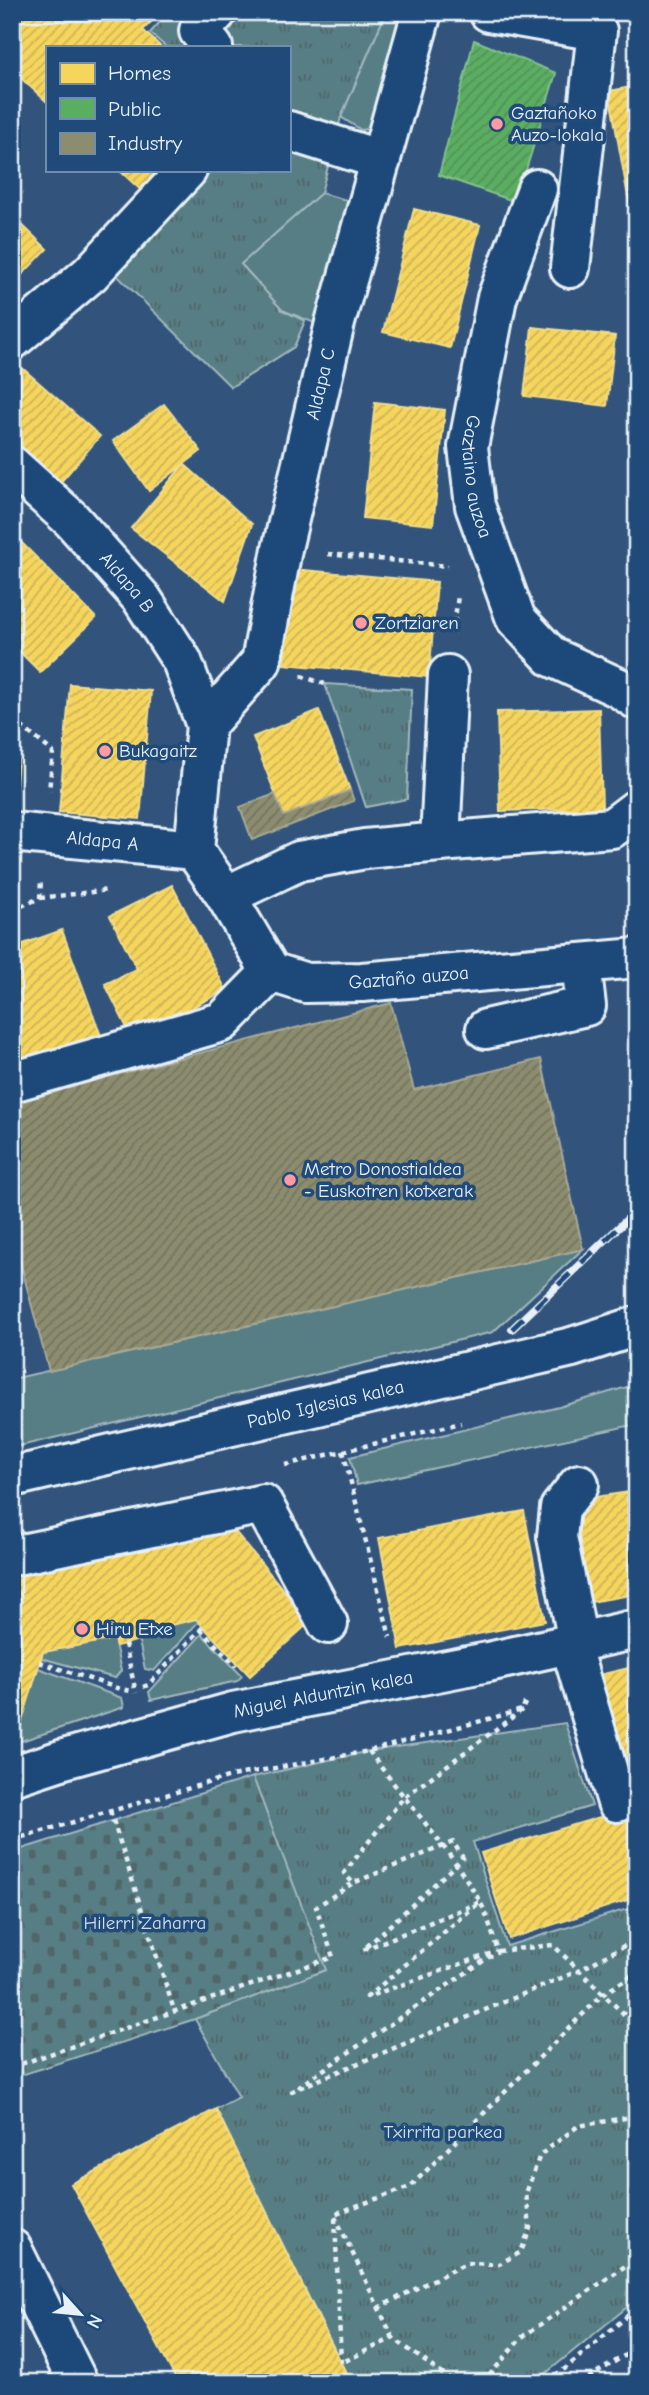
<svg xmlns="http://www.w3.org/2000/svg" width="649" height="2395" font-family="'Comic Neue',sans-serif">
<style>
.green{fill:#577e84;stroke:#a0b8be;stroke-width:2}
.cemetery{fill:url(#cemetery-stones);stroke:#a0b8be;stroke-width:2}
.park{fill:url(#park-tufts);stroke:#a0b8be;stroke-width:2}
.homes{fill:url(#homes-hatch);stroke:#f2dd8b;stroke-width:2}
.public{fill:url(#public-hatch);stroke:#85c28e;stroke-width:2}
.industry{fill:url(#industry-hatch);stroke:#a8aa97;stroke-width:2}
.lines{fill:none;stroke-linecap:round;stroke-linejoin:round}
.minor-casing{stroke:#e8f1f8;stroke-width:44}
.path{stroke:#e8f1f8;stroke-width:4.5;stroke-dasharray:5 5;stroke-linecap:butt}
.minor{stroke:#1f4a7a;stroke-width:38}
.rail-casing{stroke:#e8f1f8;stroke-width:8}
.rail{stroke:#1f4a7a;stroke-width:5;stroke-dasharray:16;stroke-linecap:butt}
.poi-dot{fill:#ff9aa2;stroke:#1f4a7a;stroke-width:2.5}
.labels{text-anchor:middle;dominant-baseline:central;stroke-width:7;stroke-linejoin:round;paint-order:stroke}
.poi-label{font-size:19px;fill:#e8f1f8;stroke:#1f4a7a;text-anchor:start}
.street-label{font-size:19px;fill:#e8f1f8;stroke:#1f4a7a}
.park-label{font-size:19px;fill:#d2e0e7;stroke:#1f4a7a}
</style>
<defs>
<pattern id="cemetery-stones" width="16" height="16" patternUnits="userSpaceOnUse" patternTransform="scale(1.75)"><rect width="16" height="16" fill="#577e84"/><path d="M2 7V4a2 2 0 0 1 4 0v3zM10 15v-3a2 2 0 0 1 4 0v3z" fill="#4f666a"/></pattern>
<pattern id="park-tufts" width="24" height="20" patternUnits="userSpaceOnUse" patternTransform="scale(1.75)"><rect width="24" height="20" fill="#577e84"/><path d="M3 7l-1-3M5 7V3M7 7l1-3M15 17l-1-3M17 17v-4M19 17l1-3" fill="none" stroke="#4f666a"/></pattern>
<pattern id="homes-hatch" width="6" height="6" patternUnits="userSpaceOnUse" patternTransform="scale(1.75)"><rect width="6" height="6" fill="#f6d55c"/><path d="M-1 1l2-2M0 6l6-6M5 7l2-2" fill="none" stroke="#cab258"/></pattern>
<pattern id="public-hatch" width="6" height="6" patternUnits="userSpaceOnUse" patternTransform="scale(1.75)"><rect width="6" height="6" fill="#5aae61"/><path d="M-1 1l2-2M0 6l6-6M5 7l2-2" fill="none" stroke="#548f5a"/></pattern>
<pattern id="industry-hatch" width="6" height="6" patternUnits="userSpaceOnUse" patternTransform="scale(1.75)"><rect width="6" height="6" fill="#8c8c6e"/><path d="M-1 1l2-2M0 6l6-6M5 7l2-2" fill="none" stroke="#747461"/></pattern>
</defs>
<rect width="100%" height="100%" fill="#32547c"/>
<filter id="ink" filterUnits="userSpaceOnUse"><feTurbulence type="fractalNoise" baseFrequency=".0143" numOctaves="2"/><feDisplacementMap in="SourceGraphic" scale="14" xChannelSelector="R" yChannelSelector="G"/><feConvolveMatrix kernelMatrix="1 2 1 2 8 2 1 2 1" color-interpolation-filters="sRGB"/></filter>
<g filter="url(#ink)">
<!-- green -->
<path class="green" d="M386 12H413L380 127 361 130 341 117Z
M321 193 357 203 322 326 282 310 241 264Z
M583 1249 493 1332 12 1448V1379Z
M637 1384V1424L357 1485 350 1457 559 1407Z
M196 1619 199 1621 154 1671 145 1669 137 1633Z
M202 1634 242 1676 237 1681 151 1700 149 1692Z
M114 1639 121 1671 115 1678 41 1658 43 1652Z
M38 1668 122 1698 124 1707 12 1744V1732L18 1734Z"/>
<!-- cemetery -->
<path class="cemetery" d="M253 1777 327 1970 195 2019 12 2078V1852Z"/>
<!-- park -->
<path class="park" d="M169 12H386L341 117 321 193 241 264 282 310 305 321 294 347 231 387 91 250 168 170H289V47H166L150 33Z
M325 684 412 689 407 799 366 807Z
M565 1723 592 1806 473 1842 507 1946 637 1906V2299L534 2383H351L216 2109 239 2097 195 2019 326 1970 253 1777 369 1751Z"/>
<!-- homes -->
<path class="homes" d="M12 12H161L143 30 161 47H47V102L12 70Z
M637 86V247L609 91Z
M119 170H164L143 192Z
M414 209 480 225 450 348 383 332Z
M12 215 47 249 12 285Z
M532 327 615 336 607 406 524 396Z
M12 359 100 436 59 484 12 444Z
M375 402 445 410 433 525 363 518Z
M164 404 201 451 149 491 113 441Z
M184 464 252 524 225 601 131 528Z
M12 533 96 618 40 672 12 644Z
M292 569 437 582 429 677 284 664Z
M70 684 151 691 140 819 59 812Z
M599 709 602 808 500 811 497 712Z
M319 710 350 790 284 816 253 737Z
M12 730 20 731 14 812H12Z
M172 885 226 990 132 1038 105 984 137 969 110 916Z
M62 930 101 1036 12 1070V948Z
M637 1491V1594L590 1602 574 1500Z
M524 1511 545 1621 400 1649 379 1538Z
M232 1528 310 1622 250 1676 196 1619 137 1633 139 1640 125 1644 116 1646 114 1639 43 1652 18 1734 12 1732V1571Z
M637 1666V1759L621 1763 595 1676Z
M633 1807 637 1819V1897L509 1939 481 1853Z
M216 2109 325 2331 351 2383H178L71 2184Z"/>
<!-- public -->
<path class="public" d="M474 40 556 73 516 202 439 175Z"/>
<!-- industry -->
<path class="industry" d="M350 790 354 801 252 840 240 807 275 794 284 816Z
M391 1003 414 1090 541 1059 583 1249 49 1371 12 1231V1102Z"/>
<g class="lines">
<!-- minor casing -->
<g class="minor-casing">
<g id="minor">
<path d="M489 12 597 31 570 268"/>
<path d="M213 47 199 31 217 12"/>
<path d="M289 131 381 160"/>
<path id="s1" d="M537 189 497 298 468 447 475 506 516 619 552 657 619 688 637 700"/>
<path d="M12 340 90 274 187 170"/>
<path id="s2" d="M12 466 71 519 142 599 182 661 206 725 194 850 226 896 271 972 306 983 362 982 637 958"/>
<path id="s3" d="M206 725 261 662 282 549 335 323 422 12"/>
<path id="s4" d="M12 832 194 850"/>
<path d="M440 842 612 828 637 809"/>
<path d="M226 896 299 861 365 849 440 842 448 675"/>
<path d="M486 1029 586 1006 581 963"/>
<path d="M12 1082 222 1022 271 972"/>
<path id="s5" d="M12 1477 572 1347 637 1326"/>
<path d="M12 1556 263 1504 328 1624"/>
<path d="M578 1642 557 1537 560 1508 579 1484"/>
<path d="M570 1644 617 1802"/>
<path id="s6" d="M12 1776 64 1759 233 1712 488 1662 637 1629"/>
<path d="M12 2249 78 2383"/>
</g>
</g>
<!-- path -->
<path class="path" d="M328 554 448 566
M453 633 458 596
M301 676 325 684
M12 722 17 723 53 752 49 791
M40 898 109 890
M12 910 40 898 41 880
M343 1451 390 1637
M285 1465 461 1423
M200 1629 236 1666
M125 1644 136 1693
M39 1662 120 1689 131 1691
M143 1687 148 1685 204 1626
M522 1710 403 1798 344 1873 353 1883 453 1842 463 1858 363 1950 480 1902 367 1997 498 1951 292 2091 578 1971 633 1941 637 1946
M369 1751C405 1801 448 1846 479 1900 488 1915 492 1934 498 1951L553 1945 637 2027
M110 1811 174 2010
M12 1840 231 1776 369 1751 522 1710 526 1701
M12 2067 333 1957 316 1907 353 1883
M12 2193 17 2205
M335 2218 341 2363 393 2338 455 2383
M378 2308 466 2263 499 2264 521 2252 530 2228 526 2193 540 2155 578 2126 637 2116
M393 2338 334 2214 410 2187 602 1995 637 1972
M483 2383 522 2337 637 2258
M548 2383 637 2308
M580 2383 637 2348"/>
<!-- minor -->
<use href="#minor" class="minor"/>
<!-- rail casing -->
<g class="rail-casing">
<path id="rail" d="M512 1329 637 1210"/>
</g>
<!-- rail -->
<use href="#rail" class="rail"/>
</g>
</g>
<!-- markers -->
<g class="poi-dot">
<circle cx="497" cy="124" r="7"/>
<circle cx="361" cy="623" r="7"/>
<circle cx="105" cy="751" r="7"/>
<circle cx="290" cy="1180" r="7"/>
<circle cx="82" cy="1629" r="7"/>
</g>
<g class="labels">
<!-- poi labels -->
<g class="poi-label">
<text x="511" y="113">Gaztañoko<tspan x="511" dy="22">Auzo-lokala</tspan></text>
<text x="375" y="623">Zortziaren</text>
<text x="119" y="751">Bukagaitz</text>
<text x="304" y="1169">Metro Donostialdea<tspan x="304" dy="22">- Euskotren kotxerak</tspan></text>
<text x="96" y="1629">Hiru Etxe</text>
</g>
<!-- street labels -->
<g class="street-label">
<text stroke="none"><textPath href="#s3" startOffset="368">Aldapa C</textPath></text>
<text stroke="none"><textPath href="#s1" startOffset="298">Gaztaino auzoa</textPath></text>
<text stroke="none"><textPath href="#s2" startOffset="164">Aldapa B</textPath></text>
<text stroke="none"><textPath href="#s4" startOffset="91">Aldapa A</textPath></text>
<text stroke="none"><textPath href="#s2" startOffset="738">Gaztaño auzoa</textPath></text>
<text stroke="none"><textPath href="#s5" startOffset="322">Pablo Iglesias kalea</textPath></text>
<text stroke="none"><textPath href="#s6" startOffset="322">Miguel Alduntzin kalea</textPath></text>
</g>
<!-- park labels -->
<g class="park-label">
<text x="145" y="1923">Hilerri Zaharra</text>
<text x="443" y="2132">Txirrita parkea</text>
</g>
</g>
<!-- margin -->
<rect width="649" height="2395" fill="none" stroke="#1f4a7a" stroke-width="42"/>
<rect x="21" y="21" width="607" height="2353" fill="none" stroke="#e8f1f8" stroke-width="2.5" filter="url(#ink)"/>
<!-- legend -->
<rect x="46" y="46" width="245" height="126" fill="#1f4a7a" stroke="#6f8dac" stroke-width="2"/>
<rect x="60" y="63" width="35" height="21" fill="#f6d55c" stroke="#6f8dac" stroke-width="2"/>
<text x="108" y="80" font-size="21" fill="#e8f1f8">Homes</text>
<rect x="60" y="98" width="35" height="21" fill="#5aae61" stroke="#6f8dac" stroke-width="2"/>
<text x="108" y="116" font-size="21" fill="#e8f1f8">Public</text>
<rect x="60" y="133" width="35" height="21" fill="#8c8c6e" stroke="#6f8dac" stroke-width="2"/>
<text x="108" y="150" font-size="21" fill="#e8f1f8">Industry</text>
<!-- north arrow -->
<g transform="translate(80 2314) rotate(117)" stroke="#1f4a7a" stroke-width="5" paint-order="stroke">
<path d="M0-5L12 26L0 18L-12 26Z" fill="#e8f1f8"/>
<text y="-10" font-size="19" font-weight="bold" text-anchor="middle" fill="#e8f1f8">N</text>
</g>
</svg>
